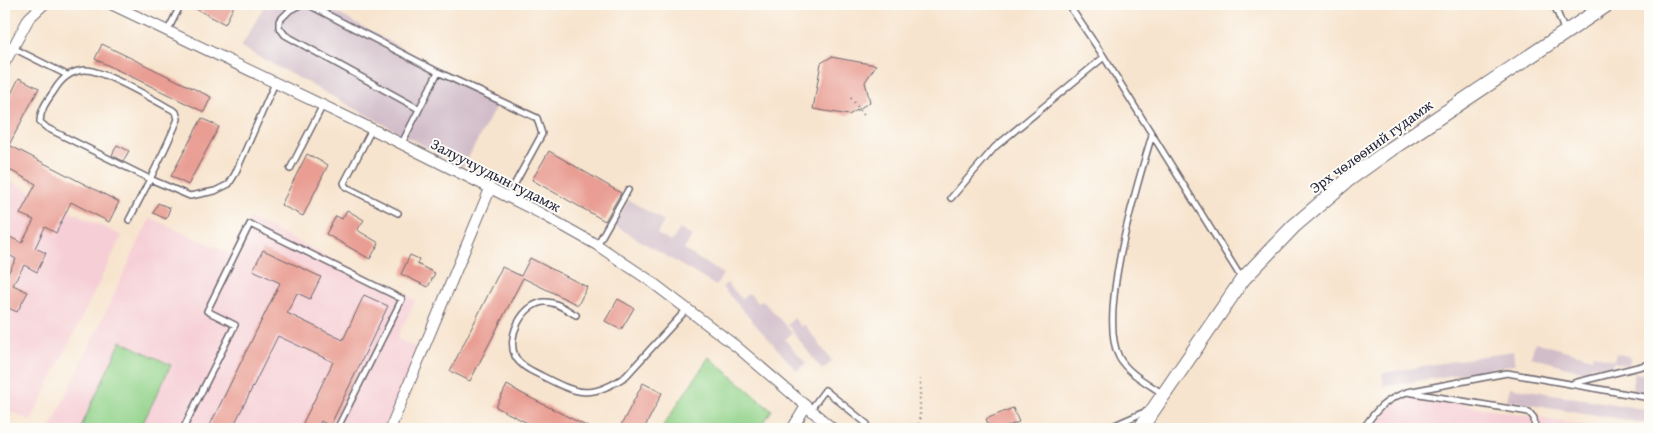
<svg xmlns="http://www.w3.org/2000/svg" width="1654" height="433" font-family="'Gentium Book Plus',serif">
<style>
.built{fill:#f6cfd6}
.industrial{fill:#d1bdc9}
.green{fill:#92d38a;stroke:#5a7a62}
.building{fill:#e99d93}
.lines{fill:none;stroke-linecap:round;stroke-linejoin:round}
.service-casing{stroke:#6d666e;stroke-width:8}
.minor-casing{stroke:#6d666e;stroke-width:12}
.secondary-casing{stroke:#6d666e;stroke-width:16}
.path{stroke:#6d666e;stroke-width:2.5;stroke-dasharray:1 4;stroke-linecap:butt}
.service{stroke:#fff;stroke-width:5}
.minor{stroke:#fff;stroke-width:10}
.secondary{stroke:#fff;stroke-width:14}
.labels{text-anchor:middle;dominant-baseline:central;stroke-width:4;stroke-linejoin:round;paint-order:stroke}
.street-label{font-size:15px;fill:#22223b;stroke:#fdfcf7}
</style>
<rect width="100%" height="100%" fill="#fdfcf7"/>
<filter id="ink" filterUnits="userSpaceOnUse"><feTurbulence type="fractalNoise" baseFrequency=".02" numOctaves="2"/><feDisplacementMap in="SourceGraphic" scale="10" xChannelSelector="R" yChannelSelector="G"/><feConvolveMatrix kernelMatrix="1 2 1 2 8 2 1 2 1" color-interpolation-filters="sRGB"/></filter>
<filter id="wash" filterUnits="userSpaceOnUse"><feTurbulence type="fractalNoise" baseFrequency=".0096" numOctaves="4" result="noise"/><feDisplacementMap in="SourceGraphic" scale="20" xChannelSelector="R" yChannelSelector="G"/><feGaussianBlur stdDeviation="1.12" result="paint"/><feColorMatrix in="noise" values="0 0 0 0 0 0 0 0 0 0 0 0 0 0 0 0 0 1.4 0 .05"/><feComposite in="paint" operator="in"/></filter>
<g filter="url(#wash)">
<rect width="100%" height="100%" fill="#f7e4ce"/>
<!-- built -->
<path class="built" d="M4 178 122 236 31 421 4 408Z
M150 218 232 254 249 218 416 300 397 338 422 351 383 429H50Z
M1420 397 1608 429H1373L1390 407 1403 399Z"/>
<!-- industrial -->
<path class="industrial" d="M265 4H320L499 101 463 167 241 47Z
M629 200 664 221 657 234 671 242 680 229 692 236 684 250 723 274 716 286 614 225Z
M727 283 742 299 749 293 758 303 762 300 792 333 785 340 806 363 797 371 722 287Z
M794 318 800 327 804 324 832 361 822 370 787 324Z
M1535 342 1592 358 1593 354 1614 360 1616 353 1631 357 1628 366 1614 362 1611 371 1591 365 1589 373 1531 357Z
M1513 351 1515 364 1384 387 1382 373Z
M1634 373 1650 375V397L1631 394Z
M1510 387 1650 410V424L1507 400Z"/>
<!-- green -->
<path class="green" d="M121 341 171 365 140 429H80Z
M709 357 772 410 760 429H661Z"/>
<g id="blocks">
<!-- building -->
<path class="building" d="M186 4H235L225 24Z
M102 44 211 97 204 112 95 59Z
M831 57 876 65 865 82 870 102 849 115 813 109 821 63Z
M19 78 39 88 9 145 119 202 109 222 71 202 56 233 45 227 35 248 46 253 37 272 24 265 13 285 28 292 17 312 4 306V280L16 259 4 252V234L22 243 34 220 20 214 36 184 4 167V108Z
M202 118 219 127 188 185 171 176Z
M117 145 129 151 123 161 112 155Z
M549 151 621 193 605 221 532 180Z
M307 154 328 165 303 216 281 205Z
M158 203 170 208 166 219 153 213Z
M347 210 364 220 357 230 379 243 370 259 326 234 336 216 342 219Z
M263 250 321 277 310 299 297 293 287 313 343 340 364 295 388 306 330 426 321 421 317 429H300L333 362 278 336 232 429H208L280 283 253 270Z
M410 255 419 259 417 264 435 273 428 287 401 274Z
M530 258 587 287 578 305 523 278 470 381 450 371 502 267 521 276Z
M618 299 634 308 621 330 605 321Z
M643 383 662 393 644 429H619Z
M507 385 521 393 592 429H539L496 407Z
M1013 408 1019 422 1001 429H990L986 419Z"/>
</g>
</g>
<g filter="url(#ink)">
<use href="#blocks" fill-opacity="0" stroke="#6d666e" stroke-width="1"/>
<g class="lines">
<!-- service casing -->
<g class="service-casing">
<path id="service" d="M302 4 290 10 279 21V27L285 35 419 109
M307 4 438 72
M1068 4 1104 57 1242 279
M1554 4 1565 32
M167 32 181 4
M13 48 67 75
M372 129 344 183 346 187 398 213
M1152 135C1138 181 1097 315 1119 357 1127 373 1149 384 1163 394
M402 143 438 72 537 118 542 134 507 198
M290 169 323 105
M951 198 995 147 1104 57
M129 220C146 187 164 154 178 119L176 112C158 102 101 68 84 70 70 71 61 79 54 91 47 101 40 110 40 122L47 128 150 179 190 196 215 191 229 184 235 174 275 83
M597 245 628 190
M576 315C567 310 555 301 544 302 523 304 506 336 515 356 520 366 532 371 542 376 577 394 591 400 626 376L687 309
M1574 383 1650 364
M1407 392 1507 373 1650 398
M811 409 825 390 867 424 863 429
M183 429 235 325 207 311 250 224 402 299 337 429
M1106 429 1149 410
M1363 429C1376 410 1384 400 1407 392L1529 412 1534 418 1535 429"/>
</g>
<!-- minor casing -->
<g class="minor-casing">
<path id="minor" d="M111 4 372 129 542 214 597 245 649 280 737 347 833 429
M4 64 29 18 44 4
M390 429 490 189
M792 429 806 406"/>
</g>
<!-- secondary casing -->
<g class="secondary-casing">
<path id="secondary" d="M1140 429 1243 279 1294 226 1349 179 1391 149 1608 4"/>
</g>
<!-- path -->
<path class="path" d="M851 98 864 115
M917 429 920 418V379"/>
<!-- service -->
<use href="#service" class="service"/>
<!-- minor -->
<use href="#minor" class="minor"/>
<!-- secondary -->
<use href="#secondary" class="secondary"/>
</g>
</g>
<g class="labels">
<!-- street labels -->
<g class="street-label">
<text transform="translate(1371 146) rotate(-36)">Эрх чөлөөний гудамж</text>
<text transform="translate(496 175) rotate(27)">Залуучуудын гудамж</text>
</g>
</g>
<!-- margin -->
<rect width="1654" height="433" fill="none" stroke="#fdfcf7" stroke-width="20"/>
</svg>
